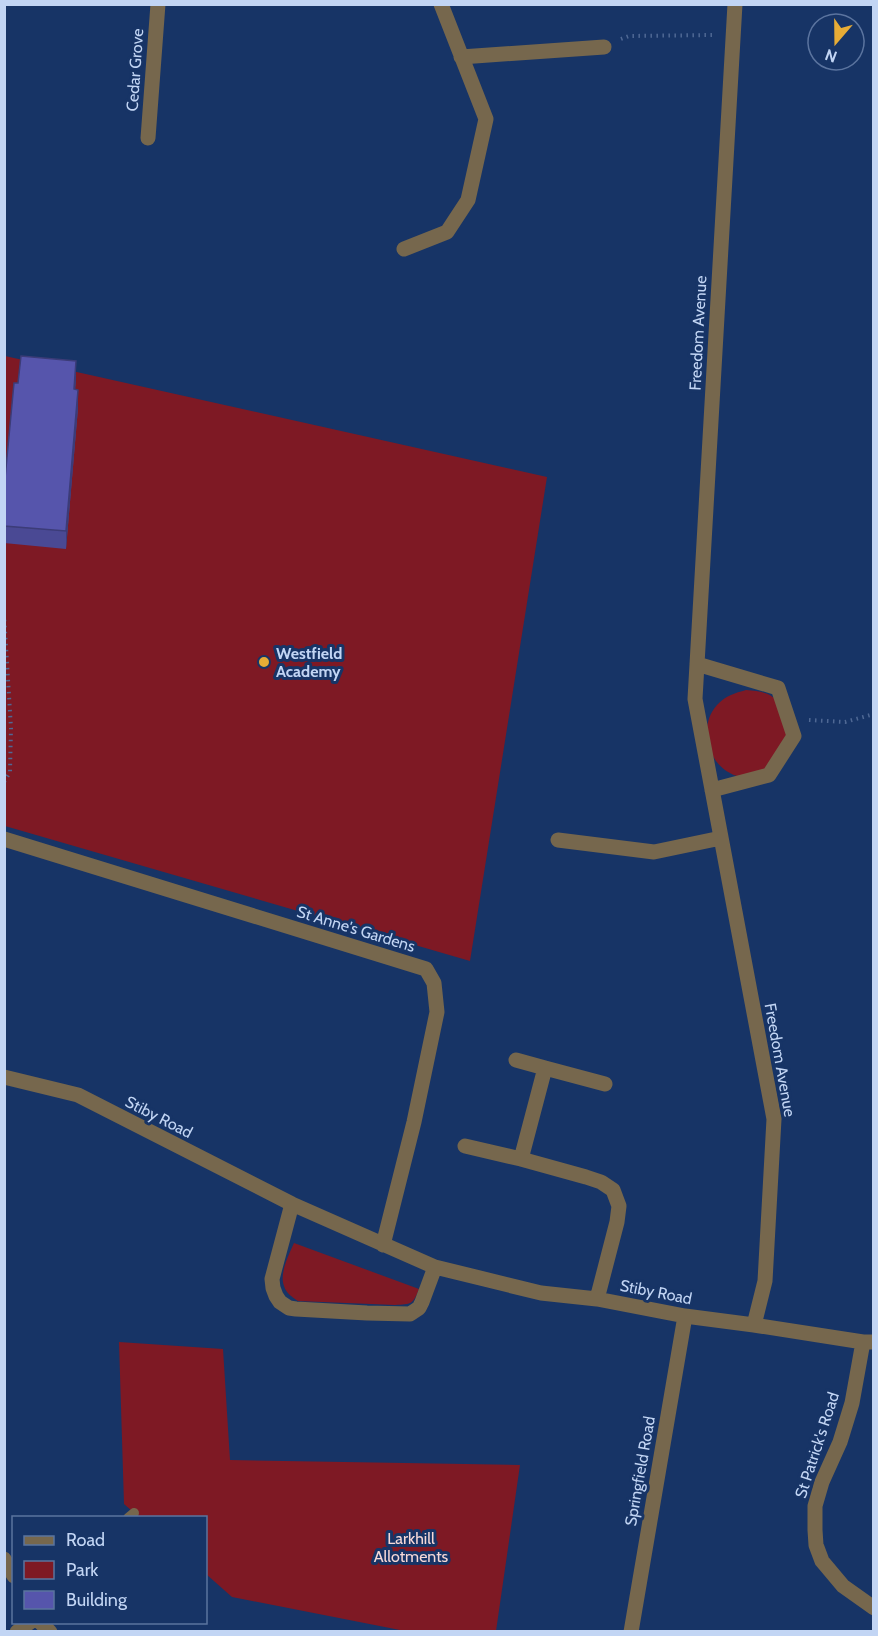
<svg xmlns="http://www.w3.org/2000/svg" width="878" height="1636" font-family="Cabin,sans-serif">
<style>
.green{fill:#7e1924}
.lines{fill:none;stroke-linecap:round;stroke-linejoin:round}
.path{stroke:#4f6894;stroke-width:4;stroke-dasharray:1.5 4.5;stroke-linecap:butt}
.service{stroke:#76674d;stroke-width:10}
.minor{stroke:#76674d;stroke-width:15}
.wall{fill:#4a4994}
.shaded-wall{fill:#3c3c78}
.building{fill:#5655ac;stroke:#3c3c78;stroke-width:1.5}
.poi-dot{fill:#e7ac36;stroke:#173466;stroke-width:2}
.labels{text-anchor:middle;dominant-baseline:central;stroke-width:6;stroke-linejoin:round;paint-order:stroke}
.street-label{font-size:16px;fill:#c2d5f4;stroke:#173466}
.poi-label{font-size:16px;font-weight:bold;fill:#c2d5f4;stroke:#173466;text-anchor:start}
.park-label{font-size:16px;fill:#f6d8d7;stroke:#173466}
</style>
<rect width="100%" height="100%" fill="#173466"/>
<!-- green -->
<path class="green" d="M5 356 547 477 470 961 5 826Z
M746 690C776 692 776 699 793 722L782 765C774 768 748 777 742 777 737 777 729 773 725 770 705 755 700 724 717 705 725 696 735 693 746 690Z
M294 1243 419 1289C413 1305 411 1304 395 1305L298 1301C292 1297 286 1293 284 1286 279 1274 289 1254 294 1243Z
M119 1342 223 1349 230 1460 520 1465 496 1631H405L232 1597 206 1574V1518L139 1517 124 1504Z"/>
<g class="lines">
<!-- path -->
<path class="path" d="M621 39 629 36 714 35
M4 614 11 728 10 772 4 782
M809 720 845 722 874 714"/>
<!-- service -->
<path class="service" d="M128 1518 134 1513"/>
<!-- minor -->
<path class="minor" d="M735 4 695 699 774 1119 765 1281 754 1325
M461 57 604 47
M148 138 158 4
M404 249 447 232 468 200 486 119 441 4
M697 664 778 688 794 736 769 775 712 790
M4 839 426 969 434 983 437 1012 414 1122 383 1245
M558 840 654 852 721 838
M516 1060 545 1068
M4 1077 78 1095 292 1204 435 1267 541 1293 597 1299 685 1316 754 1325 863 1342H874
M465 1146 521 1159 586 1177 601 1182 613 1190 619 1206 617 1222 597 1299
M521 1159 545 1068 605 1084
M292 1204 272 1279 273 1288 276 1296 280 1302 289 1308 296 1309 367 1313 410 1314 419 1308 422 1302 435 1267
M863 1342 852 1403 840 1442 822 1482 815 1506V1530L816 1545 822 1561 843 1586 874 1608
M4 1559 14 1576
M40 1622 50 1632
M17 1632 30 1622
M631 1632 685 1316"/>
</g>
<!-- wall -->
<path class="wall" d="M76 379 75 389 78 408 66 549 4 543V489Z"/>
<!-- shaded-wall -->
<path class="shaded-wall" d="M76 361V379L74 407V389Z
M78 390V408L66 549V531Z"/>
<!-- building -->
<path class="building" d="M21 356 76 361 74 389 78 390 66 531 4 526V489L14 383H18Z"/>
<!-- markers -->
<circle class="poi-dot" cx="264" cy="662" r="6"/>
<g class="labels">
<!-- street labels -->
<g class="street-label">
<text transform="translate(135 70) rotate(-86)">Cedar Grove</text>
<text transform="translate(698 333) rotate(-87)">Freedom Avenue</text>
<text transform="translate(356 929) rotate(17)">St Anne's Gardens</text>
<text transform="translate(780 1060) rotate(80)">Freedom Avenue</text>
<text transform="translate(159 1117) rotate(27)">Stiby Road</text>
<text transform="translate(656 1292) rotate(11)">Stiby Road</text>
<text transform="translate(817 1445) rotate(-72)">St Patrick's Road</text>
<text transform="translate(640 1471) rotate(-80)">Springfield Road</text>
</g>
<!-- poi labels -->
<g class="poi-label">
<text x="276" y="653">Westfield<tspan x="276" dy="18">Academy</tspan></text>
</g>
<!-- park labels -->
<g class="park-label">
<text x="411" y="1538">Larkhill<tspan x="411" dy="18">Allotments</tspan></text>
</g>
</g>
<!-- border -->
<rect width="878" height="1636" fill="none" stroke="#c2d5f4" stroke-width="12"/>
<!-- legend -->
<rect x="12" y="1516" width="195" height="108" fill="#173466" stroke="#5b749f" stroke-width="1.5"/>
<rect x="24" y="1536" width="30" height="9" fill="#76674d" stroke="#5b749f" stroke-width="1.5"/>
<text x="66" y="1546" font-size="18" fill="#c2d5f4">Road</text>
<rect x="24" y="1561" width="30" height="18" fill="#7e1924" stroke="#5b749f" stroke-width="1.5"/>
<text x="66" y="1576" font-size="18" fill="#c2d5f4">Park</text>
<rect x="24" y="1591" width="30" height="18" fill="#5655ac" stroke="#5b749f" stroke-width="1.5"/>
<text x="66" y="1606" font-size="18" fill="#c2d5f4">Building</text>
<!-- north arrow -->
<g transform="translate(836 42) rotate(200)"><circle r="28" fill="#173466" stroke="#5b749f" stroke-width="1.5"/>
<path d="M0-4.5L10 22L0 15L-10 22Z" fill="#e7ac36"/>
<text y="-9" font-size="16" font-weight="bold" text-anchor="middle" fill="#c2d5f4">N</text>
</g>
</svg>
